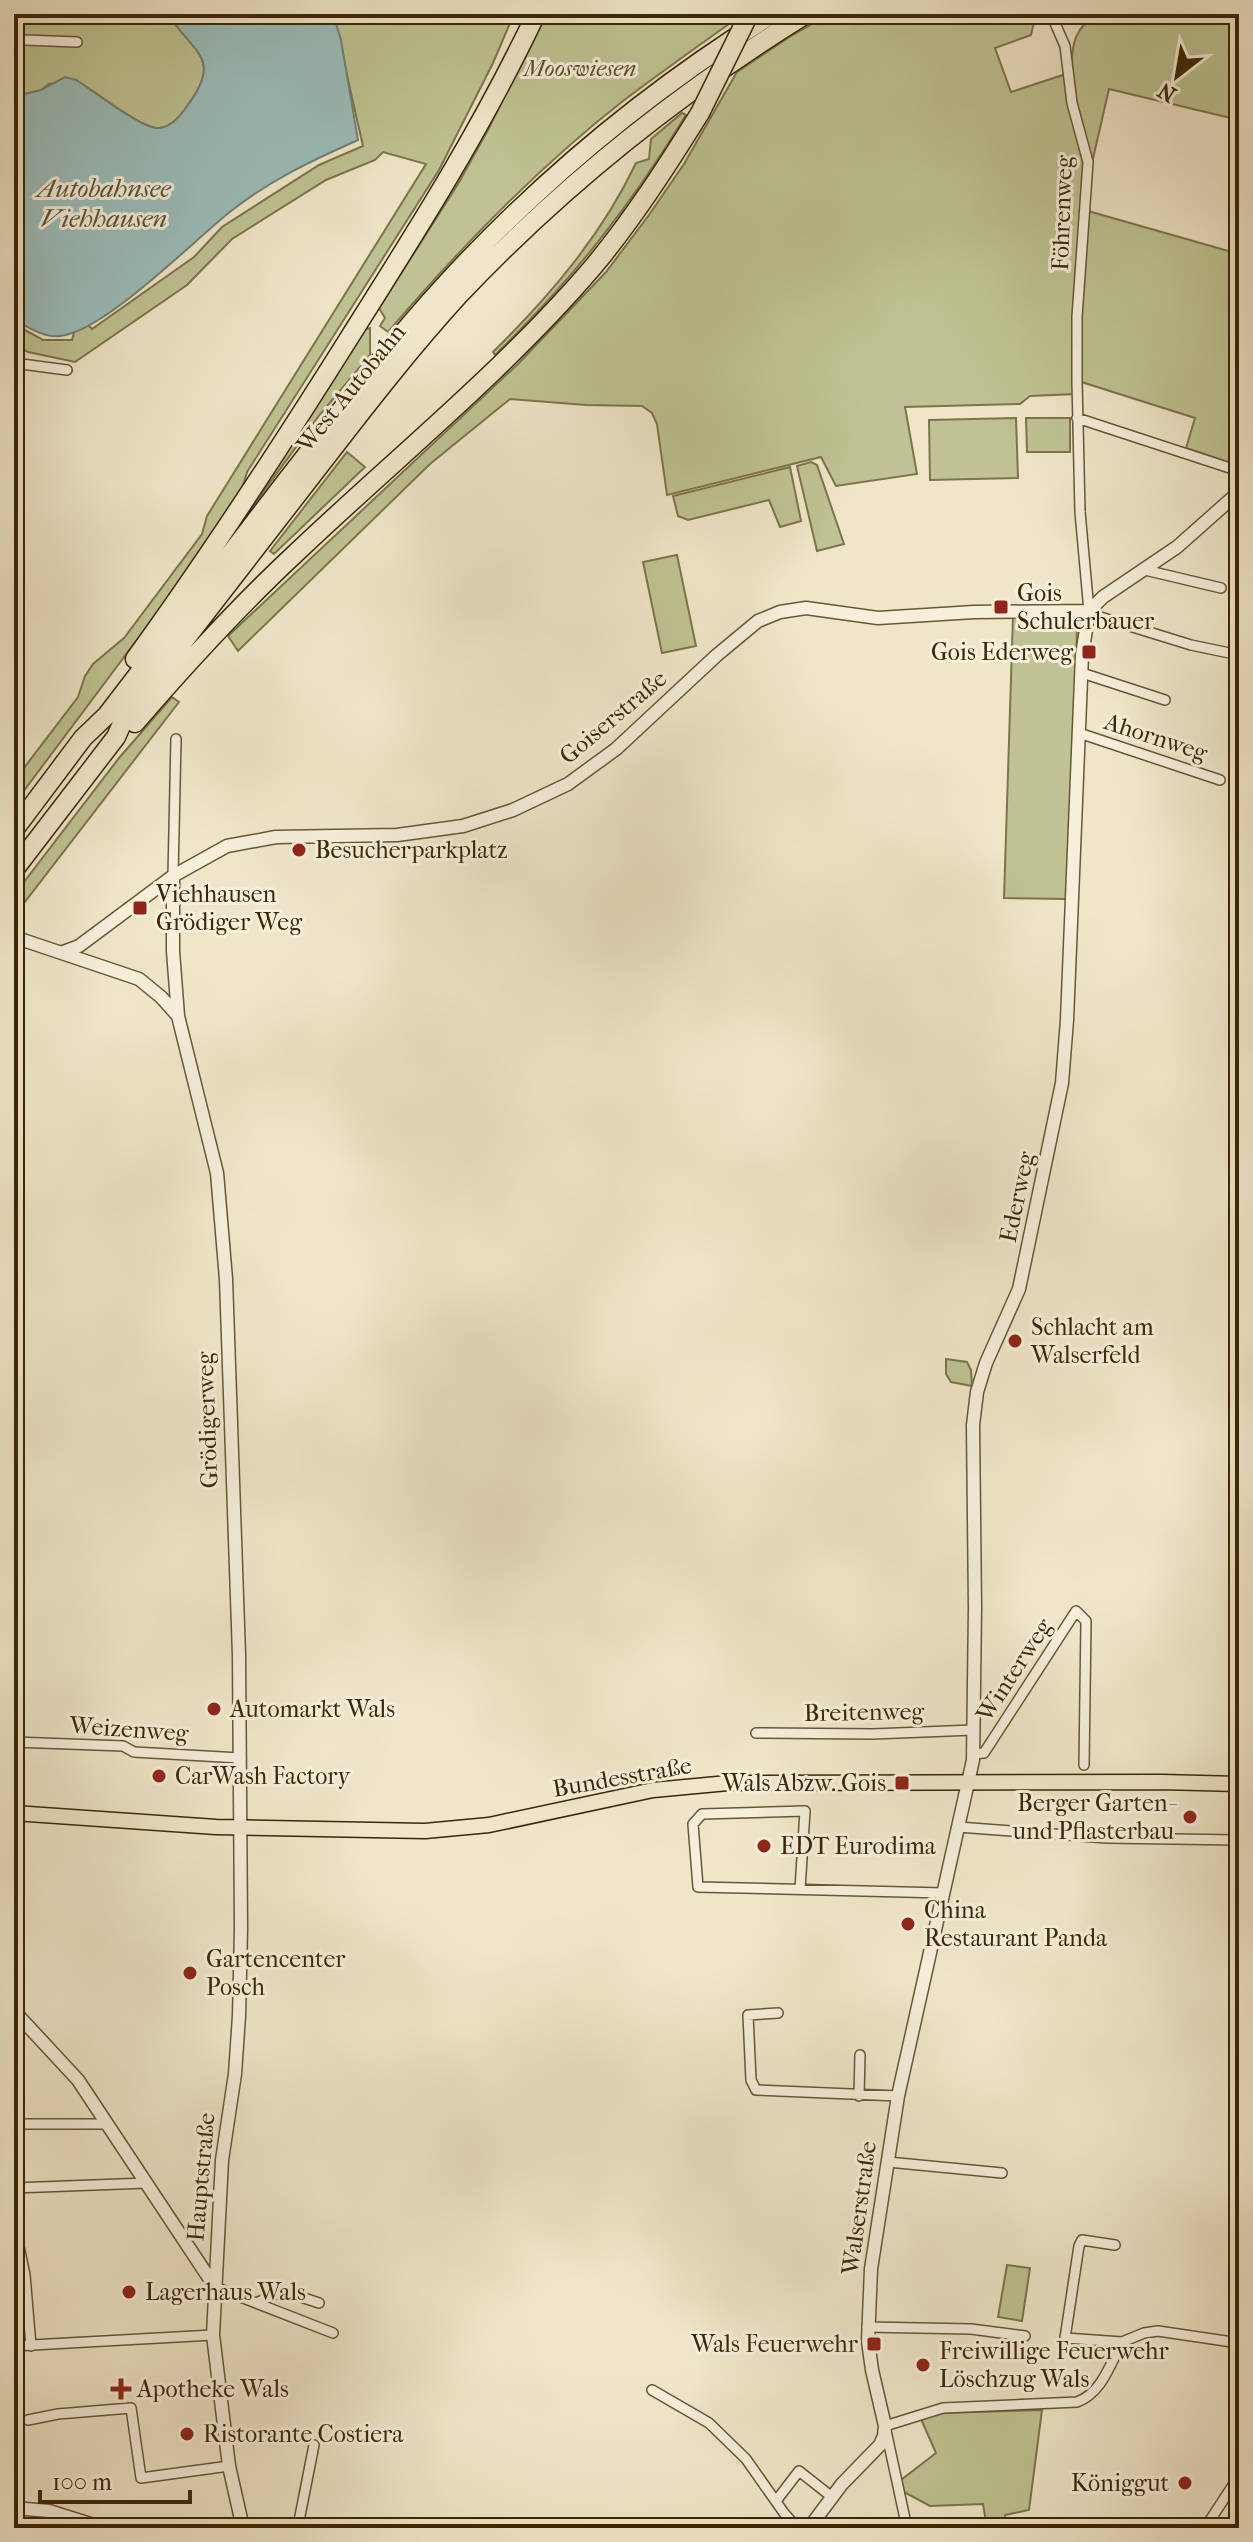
<svg xmlns="http://www.w3.org/2000/svg" width="1253" height="2542" font-family="'IM FELL French Canon',serif">
<style>
.green{fill:#bfc393;stroke:#7e744b;stroke-width:2}
.water{fill:#9bbebc;stroke:#758172;stroke-width:2}
.lines{fill:none;stroke-linecap:round;stroke-linejoin:round}
.minor-casing{stroke:#695634;stroke-width:12}
.tertiary-casing{stroke:#695634;stroke-width:15}
.primary-casing{stroke:#3c2603;stroke-width:17}
.motorway-casing{stroke:#3c2603;stroke-width:21}
.minor{stroke:#f5efdc;stroke-width:9}
.tertiary{stroke:#f5efdc;stroke-width:12}
.primary{stroke:#efe6c9;stroke-width:14}
.motorway{stroke:#efe6c9;stroke-width:18}
.motorway-bridge-casing{stroke:#3c2603;stroke-width:21;stroke-linecap:butt}
.motorway-bridge{stroke:#efe6c9;stroke-width:18}
.poi-dot{fill:#8f2418;stroke:#f5efdc;stroke-width:3}
.labels{text-anchor:middle;dominant-baseline:central;stroke-width:6;stroke-linejoin:round;paint-order:stroke}
.park-label{font-size:24px;font-style:italic;fill:#5d4d27;stroke:#f5efdc}
.street-label{font-size:24px;fill:#3c2603;stroke:#f5efdc}
.poi-label{font-size:24px;fill:#3c2603;stroke:#f5efdc;text-anchor:start}
.water-label{font-size:26px;font-style:italic;fill:#58543a;stroke:#f5efdc}
</style>
<rect width="100%" height="100%" fill="#efe6c9"/>
<filter id="stains"><feTurbulence type="fractalNoise" baseFrequency=".0025" numOctaves="4"/><feColorMatrix values="0 0 0 0 .2 0 0 0 0 .09 0 0 0 0 .02 0 0 0 .5 -.17"/></filter>
<radialGradient id="worn" r=".72"><stop offset=".6" stop-color="#630" stop-opacity="0"/><stop offset="1" stop-color="#630" stop-opacity=".3"/></radialGradient>
<!-- green -->
<path class="green" d="M14 14H168C193 54 225 57 185 109 178 119 169 129 156 128 138 126 94 91 76 80L49 84 41 90 25 94 18 90 14 82Z
M333 14H514L493 63 439 170 247 472 241 493 169 597 14 804V781L78 697 85 676 93 664 124 638 202 534 207 516 426 164 383 152 375 160 326 180 232 239 187 285 75 362 28 352 14 344V324L43 340H72L77 321 86 323 92 329 194 257 222 227 319 165 363 146Z
M545 14H738L736 19C698 46 660 73 623 101 536 169 459 249 388 332L380 326 385 318 379 308 458 184 488 130Z
M830 14H1036L1031 35 995 48 1011 92 1072 72C1071 46 1074 27 1098 14H1239V120L1109 89 1092 163 1088 211 1239 254V466L1186 448 1195 418 1075 380 1076 394 1030 396 1020 404 905 407 917 474 836 486 821 457 667 495 657 424 652 413 642 406 586 405 510 399 430 464 238 651 228 636 518 364 606 272 649 215 684 164 737 72 791 36Z
M682 113 686 115C630 207 572 280 495 355L493 352C549 297 602 235 636 163L649 159 651 139Z
M370 328V355L318 417 250 510 248 509 362 330Z
M1016 418 1018 478 930 480 929 420Z
M1026 418H1070V452H1027Z
M347 452 365 467 274 554 270 551Z
M811 462 817 465 844 544 817 551 797 466Z
M790 467 801 521 780 527 769 500 688 520 678 516 673 496Z
M677 555 696 646 662 653 643 562Z
M1069 614 1077 622 1075 736 1066 899 1004 898 1013 616Z
M172 697 179 702 14 916V895L119 758Z
M946 1359 967 1362 971 1370 972 1386 951 1382 946 1374Z
M1007 2265 1030 2268 1022 2321 998 2317Z
M1042 2410 1029 2510 1005 2515 1007 2528H987L983 2504 930 2506 904 2492 901 2480 936 2453 921 2419 939 2413Z"/>
<!-- water -->
<path class="water" d="M168 14H333L341 40 358 140C311 161 272 179 231 211 193 241 104 332 60 336 44 338 28 327 14 320V82L18 90 25 94 41 90 65 77 76 80C94 91 138 126 156 128 169 129 178 119 185 109 225 57 193 54 168 14Z"/>
<g class="lines">
<!-- minor casing -->
<g class="minor-casing">
<path id="minor" d="M1051 14 1065 46 1072 103 1088 162 1077 317V381L1080 512 1089 611 1097 616 1191 645 1239 655
M14 35 24 40 77 42
M14 363 67 370
M1077 418 1239 471
M1145 570 1221 588
M1082 673 1165 700
M1079 733 1220 780
M173 876 176 739
M756 1733 873 1734 973 1730
M14 1742 123 1746 134 1752 240 1758
M973 1754 984 1753 1076 1611 1086 1621 1084 1765
M958 1827 1107 1838 1239 1840
M800 1889 805 1811 702 1814 693 1824 698 1887 944 1893
M778 2013 748 2015 751 2080 756 2090 898 2096
M859 2096 860 2055
M14 2124H107
M888 2162 1002 2173
M14 2188 147 2183
M14 2223 25 2275 31 2346
M1115 2245 1082 2240 1079 2246 1065 2338 1122 2342
M215 2287 333 2333
M256 2303 283 2291 319 2303
M867 2327 971 2329 1025 2336
M14 2346 213 2335
M652 2390 709 2423 746 2459 784 2513 797 2528
M28 2420 58 2414 131 2408 141 2478 229 2466
M776 2501 799 2471 832 2497
M298 2526 314 2445
M907 2528 885 2426 943 2408 1077 2402C1102 2393 1110 2364 1122 2342L1144 2333 1158 2331 1239 2343
M1205 2528 1239 2476"/>
</g>
<!-- tertiary casing -->
<g class="tertiary-casing">
<path id="tertiary" d="M173 876V951L178 1016
M14 937 139 979 161 997 178 1016 217 1173 226 1279 239 1655 241 1928 239 2016 235 2074 222 2160 213 2335 229 2466 243 2528
M63 952 79 946 173 876 227 846 276 837 397 835 463 826 513 810 568 784 616 749 717 655 758 621 780 612 806 608 878 618 974 612 1089 611 1103 597 1177 547 1239 492
M14 2011 78 2080 215 2287
M14 2508 49 2511 103 2528
M809 2528 842 2484 880 2445 884 2436 885 2426 872 2370 868 2341 871 2269 898 2096 973 1760 975 1608 973 1425 977 1392 986 1363 1019 1289 1062 1083 1067 1020 1082 655 1089 611"/>
</g>
<!-- primary casing -->
<g class="primary-casing">
<path id="primary" d="M14 1813 216 1827 425 1831 489 1825 653 1790 728 1783 1161 1782 1239 1784"/>
</g>
<!-- motorway casing -->
<g class="motorway-casing">
<path id="motorway" d="M135 659C211 554 282 445 351 335 418 229 482 128 536 14
M135 723C186 664 239 606 297 552 396 458 504 371 593 267 633 219 667 166 700 113
M14 830 83 738 107 715C167 637 227 558 287 480 338 415 387 348 443 287 539 182 651 89 772 14
M14 870 116 737 125 717C187 637 248 557 310 478 358 416 406 353 459 295 562 186 679 93 806 14"/>
</g>
<!-- minor -->
<use href="#minor" class="minor"/>
<!-- tertiary -->
<use href="#tertiary" class="tertiary"/>
<!-- primary -->
<use href="#primary" class="primary"/>
<!-- motorway -->
<use href="#motorway" class="motorway"/>
<!-- motorway-bridge casing -->
<g class="motorway-bridge-casing">
<path id="motorway-bridge" d="M700 113 749 14"/>
</g>
<!-- motorway-bridge -->
<use href="#motorway-bridge" class="motorway-bridge"/>
</g>
<!-- markers -->
<g class="poi-dot">
<rect x="993" y="599" width="16" height="16" rx="4"/>
<rect x="1081" y="644" width="16" height="16" rx="4"/>
<circle cx="299" cy="850" r="8"/>
<rect x="132" y="900" width="16" height="16" rx="4"/>
<circle cx="1015" cy="1341" r="8"/>
<circle cx="214" cy="1709" r="8"/>
<circle cx="159" cy="1776" r="8"/>
<rect x="894" y="1775" width="16" height="16" rx="4"/>
<circle cx="1190" cy="1817" r="8"/>
<circle cx="764" cy="1846" r="8"/>
<circle cx="908" cy="1924" r="8"/>
<circle cx="190" cy="1973" r="8"/>
<circle cx="129" cy="2292" r="8"/>
<rect x="866" y="2336" width="16" height="16" rx="4"/>
<circle cx="923" cy="2365" r="8"/>
<path d="M117 2377h8v8h8v8h-8v8h-8v-8h-8v-8h8z"/>
<circle cx="187" cy="2434" r="8"/>
<circle cx="1185" cy="2483" r="8"/>
</g>
<g class="labels">
<!-- park labels -->
<g class="park-label">
<text x="580" y="68">Mooswiesen</text>
</g>
<!-- street labels -->
<g class="street-label">
<text transform="translate(1062 213) rotate(-88)">Föhrenweg</text>
<text transform="translate(351 388) rotate(-51)">West Autobahn</text>
<text transform="translate(613 717) rotate(-40)">Goiserstraße</text>
<text transform="translate(1156 737) rotate(18)">Ahornweg</text>
<text transform="translate(1017 1197) rotate(-78)">Ederweg</text>
<text transform="translate(207 1420) rotate(-92)">Grödigerweg</text>
<text transform="translate(1014 1670) rotate(-57)">Winterweg</text>
<text transform="translate(864 1712) rotate(-1)">Breitenweg</text>
<text transform="translate(129 1729) rotate(4)">Weizenweg</text>
<text transform="translate(622 1777) rotate(-10)">Bundesstraße</text>
<text transform="translate(201 2177) rotate(-85)">Hauptstraße</text>
<text transform="translate(859 2208) rotate(-82)">Walserstraße</text>
</g>
<!-- poi labels -->
<g class="poi-label">
<text x="1017" y="593">Gois<tspan x="1017" dy="28">Schulerbauer</tspan></text>
<text x="1073" y="652" text-anchor="end">Gois Ederweg</text>
<text x="315" y="850">Besucherparkplatz</text>
<text x="156" y="894">Viehhausen<tspan x="156" dy="28">Grödiger Weg</tspan></text>
<text x="1031" y="1327">Schlacht am<tspan x="1031" dy="28">Walserfeld</tspan></text>
<text x="230" y="1709">Automarkt Wals</text>
<text x="175" y="1776">CarWash Factory</text>
<text x="886" y="1783" text-anchor="end">Wals Abzw. Gois</text>
<text x="1174" y="1803" text-anchor="end">Berger Garten-<tspan x="1174" dy="28">und Pflasterbau</tspan></text>
<text x="780" y="1846">EDT Eurodima</text>
<text x="924" y="1910">China<tspan x="924" dy="28">Restaurant Panda</tspan></text>
<text x="206" y="1959">Gartencenter<tspan x="206" dy="28">Posch</tspan></text>
<text x="145" y="2292">Lagerhaus Wals</text>
<text x="858" y="2344" text-anchor="end">Wals Feuerwehr</text>
<text x="939" y="2351">Freiwillige Feuerwehr<tspan x="939" dy="28">Löschzug Wals</tspan></text>
<text x="137" y="2389">Apotheke Wals</text>
<text x="203" y="2434">Ristorante Costiera</text>
<text x="1169" y="2483" text-anchor="end">Königgut</text>
</g>
<!-- water labels -->
<g class="water-label">
<text x="104" y="188">Autobahnsee<tspan x="104" dy="30">Viehhausen</tspan></text>
</g>
</g>
<!-- margin -->
<rect width="1253" height="2542" fill="none" stroke="#efe6c9" stroke-width="48"/>
<rect x="16" y="16" width="1221" height="2510" fill="none" stroke="#3c2603" stroke-width="4"/>
<rect x="24" y="24" width="1205" height="2494" fill="none" stroke="#3c2603" stroke-width="2"/>
<!-- north arrow -->
<g transform="translate(1177 76) rotate(211)" stroke="#f5efdc" stroke-width="6" paint-order="stroke">
<path d="M0-6L14 30L0 20L-14 30Z" fill="#3c2603"/>
<text y="-12" font-size="22" font-weight="bold" text-anchor="middle" fill="#3c2603">N</text>
</g>
<!-- scale -->
<path d="M40 2490v12h150v-12" fill="none" stroke="#3c2603" stroke-width="4"/>
<text x="52" y="2490" font-size="24" fill="#3c2603" stroke="#f5efdc" stroke-width="6" paint-order="stroke">100 m</text>
<rect width="100%" height="100%" filter="url(#stains)"/>
<rect width="100%" height="100%" fill="url(#worn)"/>
</svg>
